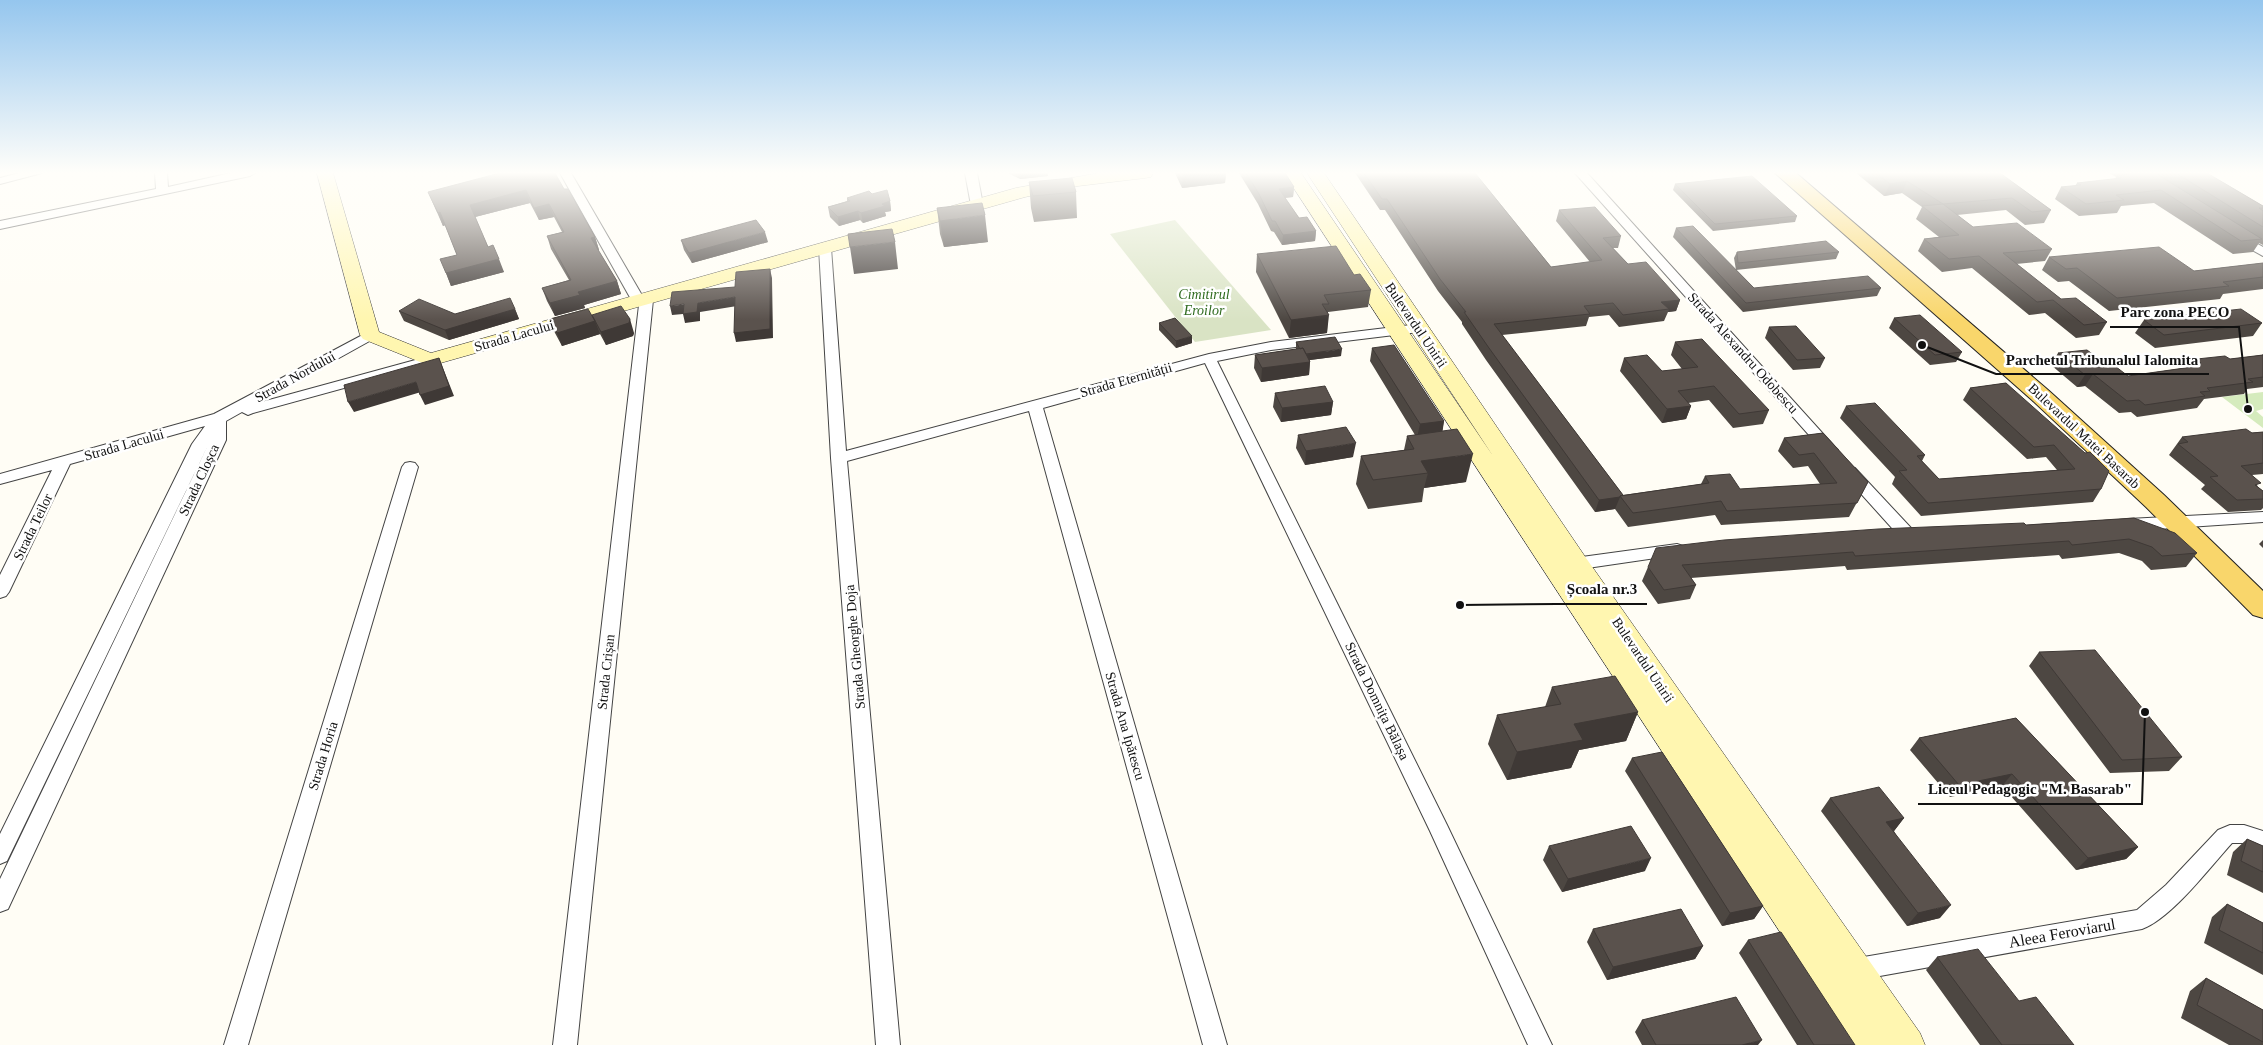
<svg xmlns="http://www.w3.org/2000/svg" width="2263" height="1045" font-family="Georgia,serif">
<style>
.green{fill:#d5ebbd}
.cemetery{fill:#d9e3c4}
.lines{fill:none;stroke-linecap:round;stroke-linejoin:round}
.street-casing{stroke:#444;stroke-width:2}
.secondary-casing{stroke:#333;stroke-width:1}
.primary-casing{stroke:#222;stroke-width:2}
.street{fill:#fff;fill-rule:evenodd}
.secondary{fill:#fff6b0;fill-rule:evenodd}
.primary{fill:#f9d66b;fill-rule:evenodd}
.wall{fill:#4d4742}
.shaded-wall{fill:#3f3936}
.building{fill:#5a524d;stroke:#3f3936}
.labels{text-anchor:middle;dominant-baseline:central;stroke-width:5;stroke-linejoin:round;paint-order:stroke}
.park-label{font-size:14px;font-style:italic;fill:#2f6b1f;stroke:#fff}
.street-label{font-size:14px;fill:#111;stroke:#fff}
.near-street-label{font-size:16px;fill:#111;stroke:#fff}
.leader{fill:none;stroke:#111;stroke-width:2}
.callout-dot{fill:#111;stroke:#fff;stroke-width:2}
.callout-label{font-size:15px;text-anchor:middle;font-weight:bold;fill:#111;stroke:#fff;stroke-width:5;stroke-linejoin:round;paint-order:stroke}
</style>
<rect width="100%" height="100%" fill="#fffdf5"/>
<!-- green -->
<path class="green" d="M2263 392V409L2256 411 2263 417V428L2222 397Z"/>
<!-- cemetery -->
<path class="cemetery" d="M1175 220 1271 330 1195 342 1110 234Z"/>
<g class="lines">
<!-- street casing -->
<g class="street-casing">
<path id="street" d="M19 173H42L0 184V178Z
M155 173H167L168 187 231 173H255L250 176 0 229V221L156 189Z
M560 173H571L643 297H651L653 300 577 1045H553L639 305 632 301Z
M965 173H977L983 205 981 208 977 209 971 205Z
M1575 173H1587L1835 447 1838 450 1835 453H1825Z
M2238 233 2263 247V256L2234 240 2232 237Z
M825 244 831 248 846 451 1209 354 1271 342 1419 324 1424 325 1426 328 1424 331 1419 332 1271 350 1217 361 1447 825 1552 1045H1528L1430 831 1205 363 1043 408 1227 1045H1203L1029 411 847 461 900 1045H876L831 458 819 248Z
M370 331 377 335 375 338 258 403 430 356 437 360 435 363 253 413 248 415 242 412 226 421V440L8 909 0 912V879L210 441 7 861 0 864V834L192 444 205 426 70 464 9 592 6 596 0 598V575L52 470 0 484V474L214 414Z
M410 462 415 463 418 467 248 1045H224L402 467 405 463Z
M1850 467 1855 468 1912 529 1914 533 1912 537 1906 539 1900 537 1845 476 1842 472 1845 468Z
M2263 512V522L2128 531 2122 529 2120 525 2122 521 2128 519Z
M1677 544 1683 546 1685 550 1683 554 1567 571 1561 569 1559 565 1561 561 1567 559Z
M2230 825H2244L2263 831V850L2244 843H2232C2210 867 2172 918 2142 929L1852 981 1844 977 1841 970 1844 963 1852 959 2137 910 2166 885 2218 830Z"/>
</g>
<!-- secondary casing -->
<g class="secondary-casing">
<path id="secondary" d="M317 173H333L379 332 431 353 1016 188 1099 173H1153L1151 177 1145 178 1078 186 1025 197 430 366 363 339 360 335Z
M1284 173H1301L1493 456 1307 173H1324L1586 558 1920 1033 1925 1045H1854Z"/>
</g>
<!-- primary casing -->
<g class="primary-casing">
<path id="primary" d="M1775 173H1796L2048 390 2164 495 2263 591V618L2253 615 2146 507 2032 400Z"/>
</g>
<!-- street -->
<use href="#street" class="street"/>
<!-- secondary -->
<use href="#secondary" class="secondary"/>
<!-- primary -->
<use href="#primary" class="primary"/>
</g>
<!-- wall -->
<path class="wall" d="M1008 173H1048V176L1020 179Z
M1175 173H1226L1225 183 1182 188Z
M1239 173H1285L1294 187 1293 197 1285 198 1299 218 1316 231 1315 241 1282 245 1274 232 1271 231 1258 204Z
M1355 173H1475L1551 267 1590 262 1556 221 1559 210 1621 236 1618 248H1613L1628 264 1680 300 1676 311 1668 312 1664 321 1619 327 1609 315 1589 317 1586 326 1502 335 1623 495 1701 484 1705 476 1740 489 1820 484 1808 466 1793 468 1778 451 1784 438 1823 433 1868 482 1849 517 1721 525 1715 515 1628 527 1615 509 1595 512 1486 360 1462 324V322L1438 291 1385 210H1380Z
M1856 173H2000L2051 210 2044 223 2025 225 2006 210 1957 215 1973 227 2052 249 2045 261 2016 264 2061 299 2107 322 2099 335 2076 338 2045 313 2029 315 1972 268 1942 272 1918 251 1924 239 1939 237 1916 219 1922 207 1902 193 1884 196Z
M2109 173H2207L2263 206V245L2259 243 2253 252 2233 254 2154 203 2121 206 2117 213 2079 216 2055 199 2061 187 2075 186 2077 183 2115 179 2116 177Z
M1029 182 1076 192 1077 218 1034 222 1031 208Z
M1675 184 1797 216 1795 222 1713 231 1673 190Z
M564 189 595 237 599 250H598L617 281 621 294 584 305 585 308 555 316 547 301 542 288 569 280 551 249 547 236 562 232 554 217 539 220 530 203 475 217 488 247 504 272 451 286 446 273 457 255 445 225 443 226 428 192Z
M872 194 890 201 891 211 885 212 886 216 863 223 860 220 839 226 830 217 828 207 847 201V198Z
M937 208 988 242 944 247 940 234Z
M1676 228 1736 270 1734 258 1737 252H1839L1836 259 1736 270 1754 288H1881L1877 296 1743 312 1673 237Z
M681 240 768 242 692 263 684 250Z
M1257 254 1354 275 1371 290 1368 307 1328 312 1327 333 1289 338 1256 272Z
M2049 257 2194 271 2263 263V289L2223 294 2220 299 2109 311 2069 281 2058 282 2042 270Z
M515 309 519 319 449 340 404 321 399 311 455 314Z
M592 315 634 333 633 336 606 345 600 334 562 346 555 333 550 319Z
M1894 318 1962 352 1956 362 1930 365 1889 328Z
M2144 320 2262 323 2253 336 2155 348 2135 333Z
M1159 323 1192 343 1176 348 1159 330Z
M1769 327 1825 358 1820 368 1793 370 1765 338Z
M1296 342 1341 356 1310 360 1309 375 1261 382 1254 368 1255 355 1296 349Z
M1675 342 1769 410 1763 424 1733 428 1709 400 1688 403 1691 406 1686 419 1662 423 1620 371 1624 358 1662 371 1682 369 1671 355Z
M1372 348 1444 421 1442 431 1466 482 1424 488 1422 502 1368 509 1356 484 1361 456 1404 450 1407 436 1415 435 1370 361Z
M2058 353 2102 361 2128 376 2191 367 2197 359H2230L2262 355 2263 354V387L2247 389 2244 394 2204 399 2197 408 2137 417 2131 412 2119 413 2085 386 2077 387 2051 365Z
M2006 383 2101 489 2093 502 1921 516 1892 484 1895 477 1840 418 1846 406 1925 455 1922 461 1939 479 2057 470 2046 457 2027 459 1963 400 1970 388Z
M1275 393 1333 402 1331 415 1281 422 1273 407Z
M2263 432V474L2252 475 2258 487 2263 491V508L2261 510 2228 512 2201 489 2205 485 2169 455 2182 437Z
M1298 435 1353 457 1305 465 1296 448Z
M2134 518 2197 553 2186 567 2151 570 2142 561 2119 553 2062 559 2059 555 1847 570 1845 566 1691 578 1696 585 1690 599 1658 604 1642 581 1648 567 2026 525Z
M2263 540V548L2259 544Z
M2039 652 2182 757 2169 771 2110 773 2029 666Z
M1552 687 1638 712 1626 741 1579 750 1571 768 1507 780 1488 744 1497 715 1545 707Z
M2016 718 2138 847 2126 859 2076 870 2002 786 1950 797 1910 750 1919 738Z
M1632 758 1763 906 1754 919 1722 926 1625 771Z
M1830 798 1904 818 1894 831 1940 918 1907 926 1821 811Z
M2247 839 2263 846V893L2227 875 2233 852Z
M1549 846 1645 871 1562 892 1543 860Z
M2227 904 2263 923V975L2204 943 2212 917Z
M1593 929 1703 946 1695 959 1607 980 1587 942Z
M1748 940 1855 1045H1797L1739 953Z
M1937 957 2019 1001 2074 1045H1980L1926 970Z
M2206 978 2263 1010V1045H2229L2181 1018 2190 991Z
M1642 1020 1758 1045H1642L1635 1032Z"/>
<!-- shaded-wall -->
<path class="shaded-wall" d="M1020 173H1048V176L1020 179Z
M1183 173H1226L1225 183 1182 188Z
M1907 181 1902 193 1884 196 1890 184Z
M1294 187 1293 197 1278 198 1279 189Z
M526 190 530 203 475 217 470 205Z
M890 201 891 211 885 212 886 216 863 223 861 213 882 204Z
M549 204 554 217 539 220 534 208Z
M858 211 860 220 839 226 838 217Z
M440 212 446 225 443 226 438 213Z
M985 215 988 242 944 247 940 221Z
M1316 231 1315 241 1282 245 1283 235Z
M765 232 768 242 692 263 689 253Z
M595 237 599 250 595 251 591 238Z
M895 242 898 269 854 274 850 247Z
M499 259 504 272 451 286 446 273Z
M770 269 772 278 773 338 736 342 734 333Z
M617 281 621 294 584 305 585 308 555 316 550 303 578 292Z
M735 297 737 306 700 312V321L685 323 683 314 672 315 670 306 698 303Z
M1680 300 1676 311 1668 312 1669 309 1661 302Z
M515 309 519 319 449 340 445 330Z
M1329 315 1327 333 1289 338 1291 320Z
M630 319 634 333 633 336 606 345 601 332Z
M595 321 600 334 562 346 557 333Z
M1192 336V343L1176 348V341Z
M1342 349 1341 356 1302 361 1303 355Z
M439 358 454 396 425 405 420 395Z
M1310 362 1309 375 1261 382 1262 368Z
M2093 374 2085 386 2077 387 2085 375Z
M416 382 421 392 354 412 348 402Z
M1333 402 1331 415 1281 422 1282 408Z
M1691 406 1686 419 1662 423 1667 409Z
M1444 421 1442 435 1417 438 1420 424Z
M1356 443 1353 457 1305 465 1306 451Z
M1473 454 1466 482 1424 488 1428 473 1421 461Z
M1620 497 1615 509 1595 512 1599 500Z
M1638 712 1626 741 1579 750 1571 768 1507 780 1517 752 1574 724Z
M2012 774 2002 786 1950 797 1959 785Z
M1904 818 1894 831 1886 822Z
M2138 847 2126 859 2076 870 2088 858Z
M1651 858 1645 871 1562 892 1568 879Z
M1951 905 1940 918 1907 926 1918 913Z
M1763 906 1754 919 1722 926 1730 913Z
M1703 946 1695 959 1607 980 1613 967Z
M1762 1040 1758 1045H1742Z"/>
<!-- building -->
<path class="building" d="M500 173H555L564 189H568L595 237 591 238 617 281 578 292 580 295 550 303 542 288 571 280 547 236 564 232 549 204 534 208 526 190 470 205 488 247 493 245 499 259 446 273 440 259 457 255 440 212 438 213 428 192Z
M1246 173H1285L1294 187 1279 189 1299 218 1307 217 1316 231 1283 235 1275 221H1272L1259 194Z
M1364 173H1475L1551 267 1602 260 1559 210 1595 207 1621 236 1603 238 1628 264 1646 262 1680 300 1661 302 1669 309 1623 315 1613 303 1584 306 1590 314 1494 324 1623 495 1620 496V497L1599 500 1489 348 1464 312H1466L1440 279 1387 199H1382Z
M1876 173H2000L2051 210 2032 212 2012 198 1943 204 1973 227 2017 223 2052 249 2003 253 2061 299 2076 298 2107 322 2084 325 2053 300 2037 302 1979 256 1949 259 1924 239 1959 235 1922 206 1943 204 1907 181 1890 184Z
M2135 173H2155L2262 239 2241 241 2161 190 2116 195 2124 200 2086 204 2061 187 2081 185 2077 183 2121 178 2117 176Z
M2176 173H2207L2263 206V208H2259L2263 211V227Z
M1752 176 1797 216 1715 224 1675 184Z
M1072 178 1076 192 1033 196 1029 182Z
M887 190 890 201 882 204 885 206 861 213 858 211 838 217 828 207 850 201 847 198 869 191 872 194Z
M982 203 985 215 940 221 937 208Z
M756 220 765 232 689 253 681 240Z
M1693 226 1754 288 1868 276 1881 288 1746 303 1676 228Z
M892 229 895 242 850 247 848 234Z
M1826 241 1839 252 1738 263 1737 252Z
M1336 246 1354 275 1360 274 1371 290 1324 295 1329 304H1322L1329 315 1291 320 1257 254Z
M2159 247 2194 271 2263 263V277L2223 282 2229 286 2117 298 2077 268 2066 269 2049 257Z
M770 269V329L734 333 735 297 698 303 697 312 683 314 684 304 670 306 672 292 735 287 736 272Z
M510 298 515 309 445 330 399 311 419 299 455 314Z
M621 306 630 319 629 323 601 332 592 315Z
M588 309 595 321 557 333 550 319Z
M2241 309 2262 323 2164 335 2144 320Z
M1920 315 1962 352 1935 355 1894 318Z
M1175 318 1192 336 1176 341 1159 323Z
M1796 326 1825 358 1797 360 1769 327Z
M1335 337 1342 349 1306 354 1303 348 1300 349 1296 342Z
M1702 339 1769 410 1739 414 1714 386 1678 391 1691 406 1667 409 1624 358 1647 355 1662 371 1698 367 1675 342Z
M1394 345 1444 421 1420 424 1372 348Z
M1303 348 1310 362 1262 368 1255 355Z
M2087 350 2102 361 2107 360 2128 376 2199 366 2196 364 2201 363 2197 359 2225 356 2230 359 2263 355V377L2248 379 2253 382 2207 388 2210 391 2200 392 2205 396 2145 405 2139 400 2127 401 2093 374 2085 375 2058 353Z
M439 358 449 386 420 395 416 382 348 402 344 385Z
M2006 383 2085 453 2090 452 2109 471 2101 489 1928 503 1899 471 1907 470 1846 406 1875 403 1925 455 1917 456 1939 479 2075 469 2054 445 2034 447 1970 388Z
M1325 386 1333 402 1282 408 1275 393Z
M1346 427 1356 443 1306 451 1298 435Z
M1457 429 1473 454 1421 461 1428 473 1373 480 1361 456 1414 449 1407 436Z
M2246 429 2252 433 2263 432V463L2241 466 2261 483 2255 485 2263 491V499L2237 500 2210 477 2218 476 2178 444 2188 442 2182 437Z
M1823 433 1868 482 1857 503 1727 511 1721 501 1633 513 1620 496 1709 483 1705 476 1730 474 1740 489 1837 483 1814 453 1799 455 1784 438Z
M2134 518 2175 533 2197 553 2162 556 2152 547 2129 539 2072 545 2069 541 1855 556 1853 552 1682 565 1696 585 1664 590 1648 567 1656 548 1724 540 1878 529 2024 523 2026 525Z
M2095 650 2182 757 2122 760 2039 652Z
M1615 676 1638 712 1574 724 1583 740 1517 752 1497 715 1561 704 1552 687Z
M2016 718 2138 847 2088 858 2012 774 1959 785 1919 738Z
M1662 752 1763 906 1730 913 1632 758Z
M1879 787 1904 818 1886 822 1951 905 1918 913 1830 798Z
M1631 826 1651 858 1568 879 1549 846Z
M2247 839 2263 846V872L2241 861Z
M2227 904 2263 923V953L2219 930Z
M1681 909 1703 946 1613 967 1593 929Z
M1781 932 1855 1045H1814L1748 940Z
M1978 949 2019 1001 2036 997 2074 1045H2002L1937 957Z
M2206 978 2263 1010V1042L2197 1005Z
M1736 997 1762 1040 1742 1045H1656L1642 1020Z"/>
<!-- sky -->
<linearGradient id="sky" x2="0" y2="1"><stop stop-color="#95c6ee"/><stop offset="0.54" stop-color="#fffefa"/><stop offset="1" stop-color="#fffefa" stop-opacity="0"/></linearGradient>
<rect width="2263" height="320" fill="url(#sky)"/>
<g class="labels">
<!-- park labels -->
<g class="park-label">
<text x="1204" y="294">Cimitirul<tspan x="1204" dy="16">Eroilor</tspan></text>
</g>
<!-- street labels -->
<g class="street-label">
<text transform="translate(1416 325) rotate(56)">Bulevardul Unirii</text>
<text transform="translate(514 336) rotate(-16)">Strada Lacului</text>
<text transform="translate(1743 353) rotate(48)">Strada Alexandru Odobescu</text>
<text transform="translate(295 377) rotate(-29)">Strada Nordului</text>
<text transform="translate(1126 380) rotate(-16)">Strada Eternității</text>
<text transform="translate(2084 436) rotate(43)">Bulevardul Matei Basarab</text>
<text transform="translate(124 445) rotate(-16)">Strada Lacului</text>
<text transform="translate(199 480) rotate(-65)">Strada Cloșca</text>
<text transform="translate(33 527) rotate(-64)">Strada Teilor</text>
<text transform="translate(855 647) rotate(-95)">Strada Gheorghe Doja</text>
<text transform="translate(1643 660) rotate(56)">Bulevardul Unirii</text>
<text transform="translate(606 672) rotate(-84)">Strada Crișan</text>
<text transform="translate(1377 701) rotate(64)">Strada Domnița Bălașa</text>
<text transform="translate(1125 726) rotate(74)">Strada Ana Ipătescu</text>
<text transform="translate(323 756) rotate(-73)">Strada Horia</text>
</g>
<!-- near-street labels -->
<g class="near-street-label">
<text transform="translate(2062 933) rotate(-10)">Aleea Feroviarul</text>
</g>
</g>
<!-- callouts -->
<path class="leader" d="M2248 409L2239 327H2110M1922 345L1996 374H2209M1460 605L1557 604H1647M2145 712L2142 804H1918"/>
<g class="callout-dot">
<circle cx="2248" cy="409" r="5"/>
<circle cx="1922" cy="345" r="5"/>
<circle cx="1460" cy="605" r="5"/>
<circle cx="2145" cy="712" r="5"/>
</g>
<g class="callout-label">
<text x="2175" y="317">Parc zona PECO</text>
<text x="2102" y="365">Parchetul Tribunalul Ialomita</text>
<text x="1602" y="594">Școala nr.3</text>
<text x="2030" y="794">Liceul Pedagogic "M. Basarab"</text>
</g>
</svg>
